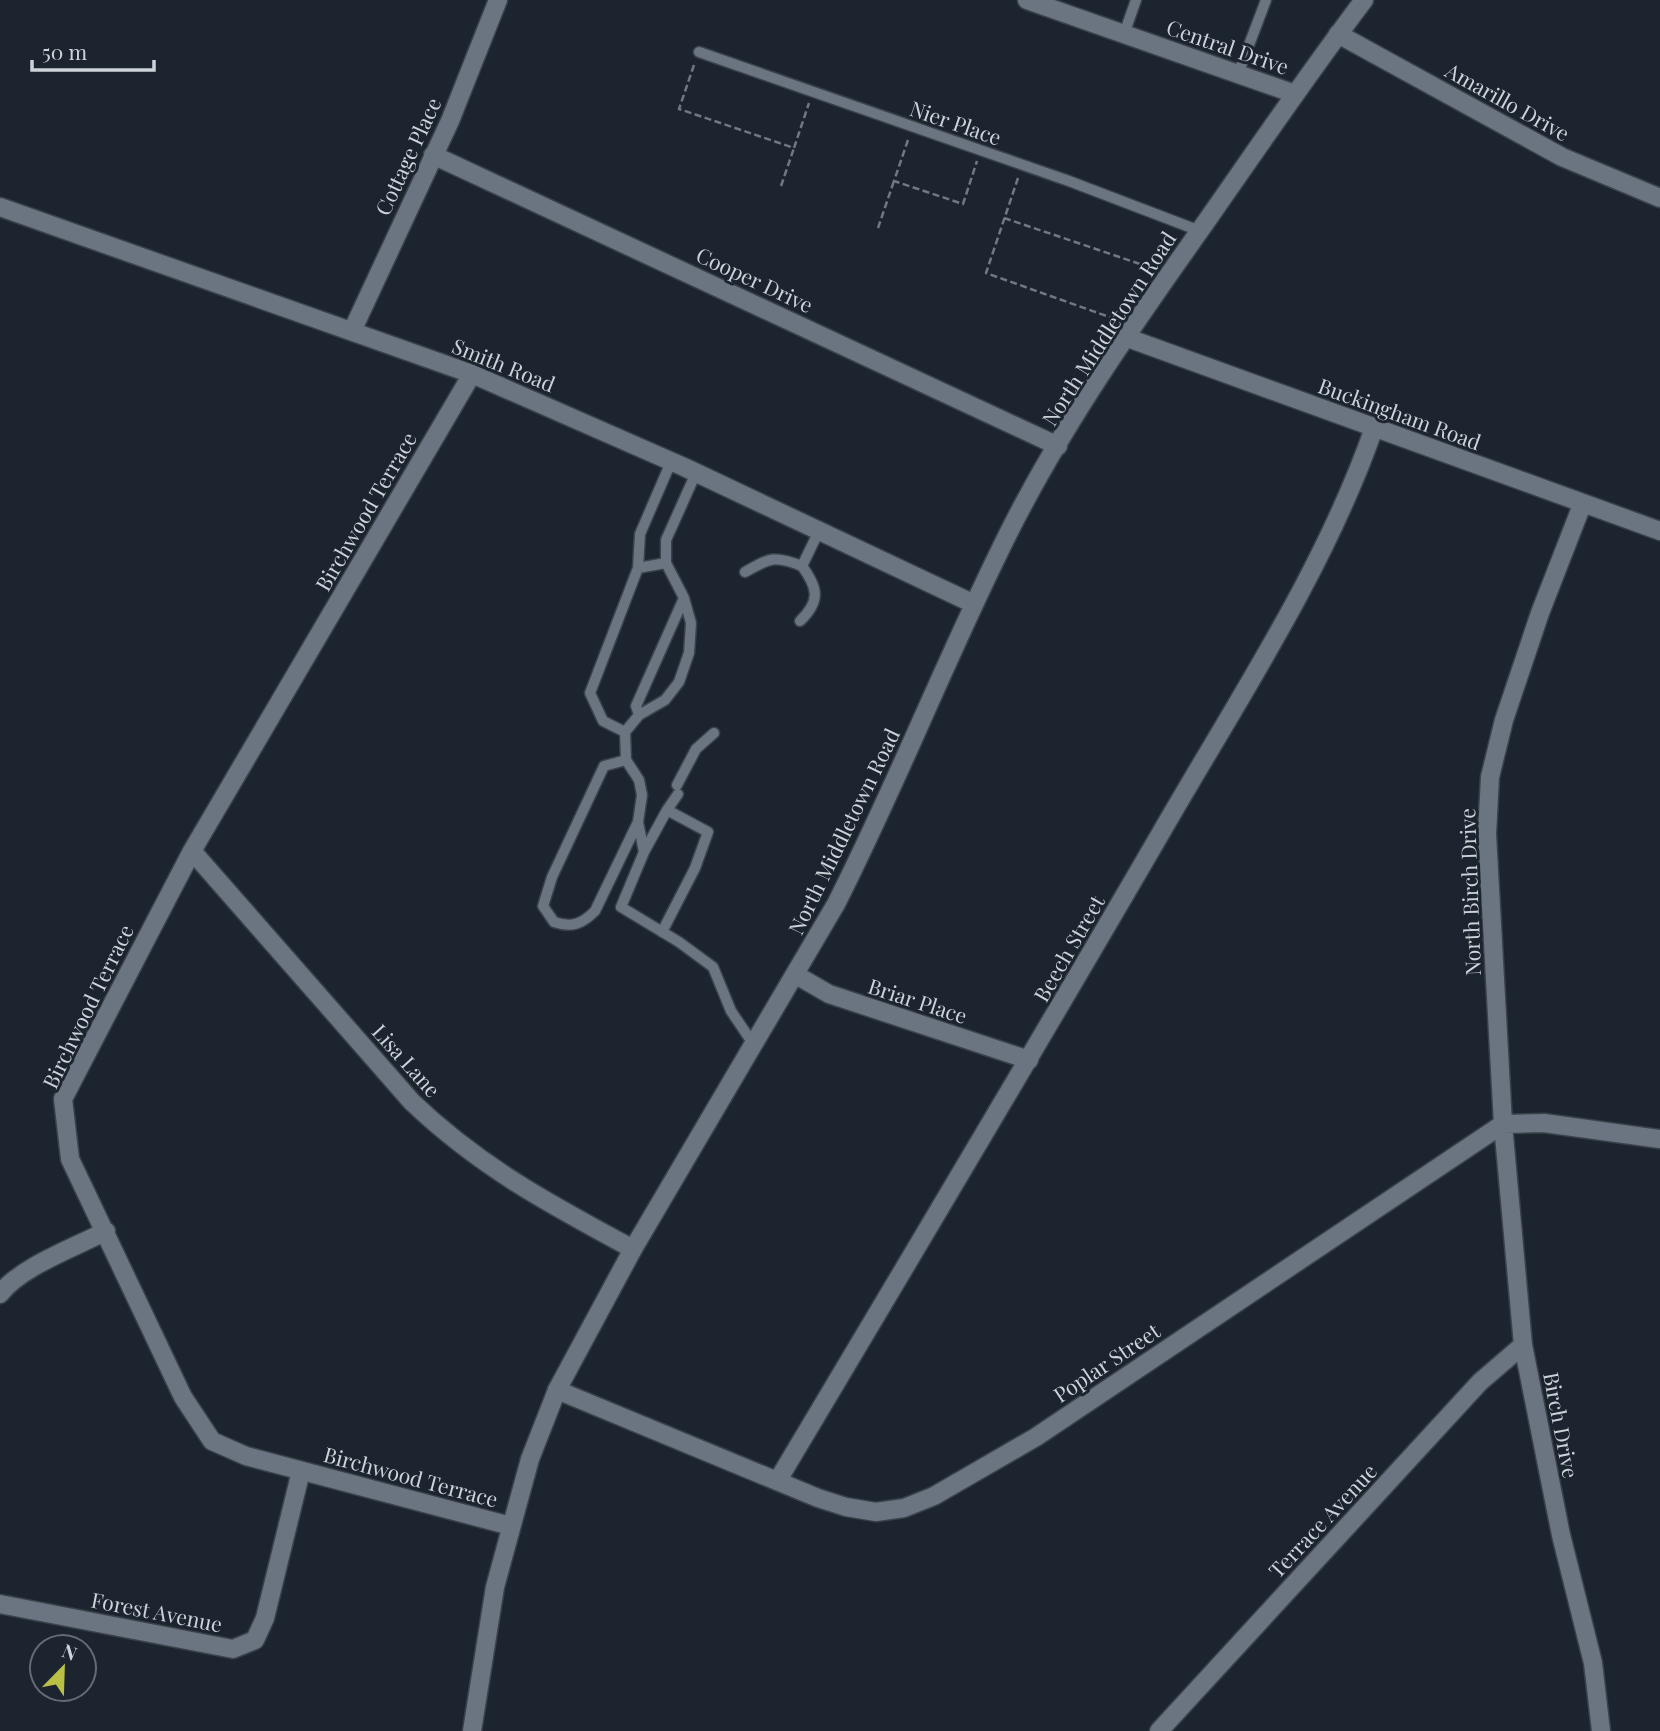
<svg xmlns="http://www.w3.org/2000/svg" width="1660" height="1731" font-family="'Playfair Display',serif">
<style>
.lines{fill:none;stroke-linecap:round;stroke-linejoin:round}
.lane-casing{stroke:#3a414a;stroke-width:13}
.street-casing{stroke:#3a414a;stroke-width:21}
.secondary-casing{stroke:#3a414a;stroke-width:21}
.path{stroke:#717880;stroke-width:2.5;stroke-dasharray:7 3.5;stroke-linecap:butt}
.lane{stroke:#6a7581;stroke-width:10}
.street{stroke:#6a7581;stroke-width:18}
.secondary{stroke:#6a7581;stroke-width:18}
.labels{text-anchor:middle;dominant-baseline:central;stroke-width:6;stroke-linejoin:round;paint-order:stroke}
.street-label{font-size:21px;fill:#ced3da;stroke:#1c252f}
</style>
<rect width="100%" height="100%" fill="#1c252f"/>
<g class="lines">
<!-- lane casing -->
<g class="lane-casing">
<path id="lane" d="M1124 34 1136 0
M699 52 1069 181 1200 231
M1238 74 1266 0
M638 568 666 563
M745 572C770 558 774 555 802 566L819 531
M800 621C821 601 818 588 802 566
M639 715 636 706 684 598
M625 732 603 721 590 693 638 568 640 534 671 462
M626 760 604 766 552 877 543 906 554 922C572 928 582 924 595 911L638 822
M677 785 696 749 714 733
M667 810 678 794
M644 852 638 822 642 795 639 780 626 760 625 732 639 715 665 700 679 682 689 653 691 623 684 598 666 563V540L696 473
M662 932 695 868 708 832 667 810 644 852 621 907 679 942 713 967 731 1011 754 1045"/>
</g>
<!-- street casing -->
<g class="street-casing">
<path id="street" d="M1027 0 1295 94
M1338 34 1562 157 1660 198
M433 155 1058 446
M353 329 450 121 498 0
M1125 337 1660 531
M472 374 192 851 63 1099 70 1159 183 1397 212 1441 246 1456 511 1526
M1582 505 1540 613 1504 720 1490 777 1487 834 1503 1124 1523 1345 1561 1535 1593 1663 1601 1731
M192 851 412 1102C480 1167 551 1205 633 1249
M796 975 829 994 1029 1060
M0 1294C20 1267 76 1247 106 1231
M557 1390 818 1498 846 1507 876 1512 904 1508 934 1496 1036 1437 1503 1124 1544 1123 1660 1139
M778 1480C907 1264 1036 1048 1162 831 1238 699 1324 571 1374 428
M0 1604 233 1649 255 1640 265 1618 301 1471
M1159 1731 1480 1382 1523 1345"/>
</g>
<!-- secondary casing -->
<g class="secondary-casing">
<path id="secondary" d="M0 207 472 374 684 467 974 604
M472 1731 495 1587 530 1459 557 1390 633 1249 836 904C899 780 949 650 1012 526 1067 418 1138 318 1208 219 1259 146 1310 71 1364 0"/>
</g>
<!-- path -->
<path class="path" d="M694 65 679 109 794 148 809 103
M908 140 894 181 963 204 977 161
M1018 178 986 273 1115 319
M781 186 794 148
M1004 218 1149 267
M878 228 894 181"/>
<!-- lane -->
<use href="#lane" class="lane"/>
<!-- street -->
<use href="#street" class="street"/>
<!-- secondary -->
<use href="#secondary" class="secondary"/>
</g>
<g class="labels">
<!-- street labels -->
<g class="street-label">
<text transform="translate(1228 46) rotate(19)">Central Drive</text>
<text transform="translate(1508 101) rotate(29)">Amarillo Drive</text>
<text transform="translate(956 122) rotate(19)">Nier Place</text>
<text transform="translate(407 156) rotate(-65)">Cottage Place</text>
<text transform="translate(755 279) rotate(25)">Cooper Drive</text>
<text transform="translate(1108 328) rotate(-57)">North Middletown Road</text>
<text transform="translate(504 364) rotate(22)">Smith Road</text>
<text transform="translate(1400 413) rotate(20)">Buckingham Road</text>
<text transform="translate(365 511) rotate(-60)">Birchwood Terrace</text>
<text transform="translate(843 831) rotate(-64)">North Middletown Road</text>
<text transform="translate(1469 892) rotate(-92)">North Birch Drive</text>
<text transform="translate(1068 948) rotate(-60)">Beech Street</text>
<text transform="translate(918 1000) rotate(18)">Briar Place</text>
<text transform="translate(87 1006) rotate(-64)">Birchwood Terrace</text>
<text transform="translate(407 1060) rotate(48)">Lisa Lane</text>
<text transform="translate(1106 1362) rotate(-34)">Poplar Street</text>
<text transform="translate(1562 1425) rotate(79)">Birch Drive</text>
<text transform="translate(411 1476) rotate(15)">Birchwood Terrace</text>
<text transform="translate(1322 1520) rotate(-47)">Terrace Avenue</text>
<text transform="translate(157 1611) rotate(11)">Forest Avenue</text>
</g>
</g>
<!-- north arrow -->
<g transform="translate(63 1668) rotate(23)"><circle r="33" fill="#1c252f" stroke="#636b73" stroke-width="2"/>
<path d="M0-5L12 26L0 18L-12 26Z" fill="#bac046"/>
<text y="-10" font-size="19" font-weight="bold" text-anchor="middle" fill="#ced3da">N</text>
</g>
<!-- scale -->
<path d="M32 60v10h122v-10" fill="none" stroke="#ced3da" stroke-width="3.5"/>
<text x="42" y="60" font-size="21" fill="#ced3da" stroke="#1c252f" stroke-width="5" paint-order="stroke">50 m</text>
</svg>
